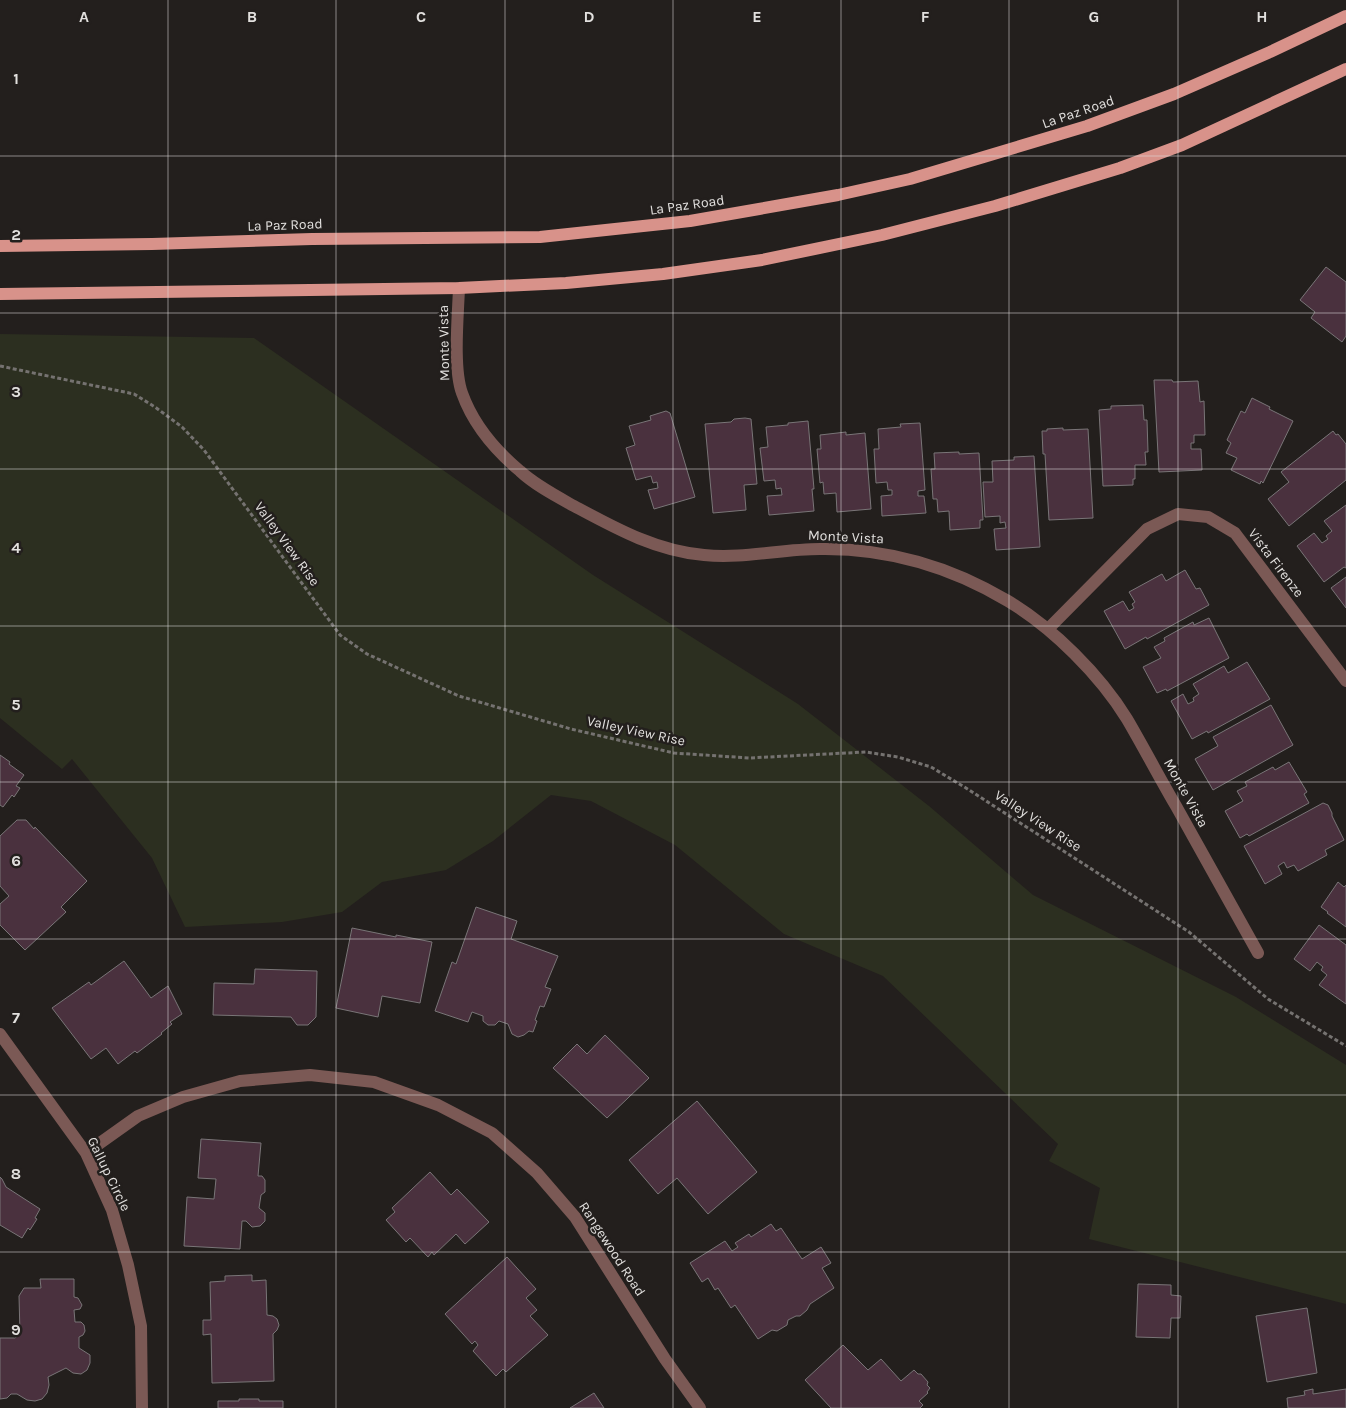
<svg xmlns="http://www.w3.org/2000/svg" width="1346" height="1408" font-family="Karla,sans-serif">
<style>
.green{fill:#2c2f20}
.building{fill:#4a313e;stroke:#797577}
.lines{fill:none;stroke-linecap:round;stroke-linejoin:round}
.path{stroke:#757270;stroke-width:3;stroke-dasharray:4 2.5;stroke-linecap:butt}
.minor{stroke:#7b5955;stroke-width:12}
.major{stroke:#d8928a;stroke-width:12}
.grid{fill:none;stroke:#e2e0de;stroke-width:1;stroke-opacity:0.55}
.labels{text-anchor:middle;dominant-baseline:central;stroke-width:5;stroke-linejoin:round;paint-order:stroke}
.street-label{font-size:14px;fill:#e2e0de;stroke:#231f1d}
.grid-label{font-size:16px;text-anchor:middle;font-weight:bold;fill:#e2e0de;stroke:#231f1d;stroke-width:5;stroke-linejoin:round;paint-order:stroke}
</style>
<rect width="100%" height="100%" fill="#231f1d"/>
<!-- green -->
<path class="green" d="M0 334 254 338 593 575 798 704 929 806 1033 895 1236 997 1346 1065V1304L1089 1239 1100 1188 1049 1161 1058 1144 883 976 784 934 675 845 591 801 551 795 493 841 446 870 382 882 342 912 282 922 185 927 152 858 72 759 62 769 0 718Z"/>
<!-- building -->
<path class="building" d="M1326 267 1346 282V336L1342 342 1311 318 1315 312 1300 300Z
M1154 380H1172L1173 382 1198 381 1200 402 1204 401 1205 435H1194V443H1191V449H1201L1202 470 1159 472Z
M1252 398 1270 407 1269 409 1293 421 1263 483 1261 481 1260 484 1231 470 1237 458 1226 453 1231 443 1227 440 1241 411 1245 413Z
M1143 405 1144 420H1147L1148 452H1145L1146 465H1135V479H1133V485L1103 486 1099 410 1111 409V406Z
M666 411 670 413 695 497 654 509 648 490 658 488 657 482 653 483 651 476 636 480 626 448 635 445 629 426 651 420 650 416Z
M745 418 751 419 757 484 744 485 746 510 713 513 705 424 731 422 734 419Z
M808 421 814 489H812L814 511 769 515 767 496 782 495 781 488 776 489 775 480 764 481 760 448 768 447 766 427 788 425V423Z
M920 423 925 490 918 491V496H924L926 513 882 516 881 496 892 495V490H888L887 482 876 483 874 449H879L878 429 901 427 900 424Z
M1063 428V430L1088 429 1093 518 1049 520 1045 454H1043L1042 431H1047V429Z
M1333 431 1336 435 1338 434 1346 444V480L1289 526 1268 499 1289 482 1281 472Z
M846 432V435L865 433 871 509 837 512 836 493 824 494 823 482 820 483 817 449H821L820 435Z
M959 452V454L979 453 983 520H980V528L950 530 949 511 938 512 937 499H933L931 469H935L934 453Z
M1034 456 1040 547 996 550 994 529 1006 528 1005 522 1000 523V516L985 517 983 482H993L992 461 1014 460V457Z
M1346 505V568L1344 567 1324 582 1297 546 1314 533 1322 543 1328 539 1326 536 1332 531 1324 521Z
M1185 570 1196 589 1200 588 1209 605 1147 639 1146 637 1125 649 1104 611 1123 601 1129 611 1134 608 1132 604 1135 602 1129 592 1162 574 1166 581Z
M1346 577V608L1331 588Z
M1209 618 1229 658 1167 691 1166 689 1157 693 1143 667 1161 658 1154 647 1165 641 1164 638 1193 622 1194 625Z
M1247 662 1270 699 1208 733 1207 731 1192 739 1171 701 1183 694 1188 704 1194 701 1193 698 1199 694 1193 684 1224 666 1228 673Z
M1271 705 1293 745 1213 790 1195 759 1218 746 1213 737Z
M0 755 10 762 9 764 24 775 16 786 20 788 14 797 12 795 3 807 0 805Z
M1289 762 1307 792 1304 794 1309 803 1249 836 1247 834 1240 838 1225 811 1243 801 1237 791 1247 786 1245 782 1273 767 1275 770Z
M1323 803 1328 805 1332 813V816L1344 840 1325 850 1327 855 1298 871 1294 865 1287 868 1284 862 1278 866 1282 874 1265 884 1244 846Z
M17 820H26L34 829 35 827 87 881 61 907 66 912 25 950 0 925V904L9 896 0 886V836Z
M1338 882 1344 887 1346 885V927L1327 913 1328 912 1321 907Z
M476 907 517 921 511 939 558 956 545 987 551 989 544 1007 540 1006 535 1020 537 1021 533 1032 529 1031 524 1035 518 1037 512 1034 508 1024 499 1021 495 1025H488L483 1021V1016L472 1012 468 1022 435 1011 452 962 456 964Z
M1319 925 1346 945V1004L1319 985 1327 975 1321 970 1323 967 1317 962 1310 971 1294 959Z
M352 928 396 937V935L432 942 420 1003 382 996 378 1017 336 1008Z
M124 961 151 998 168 986 182 1014 170 1022 172 1024 161 1033 162 1034 137 1053 135 1051 118 1064 106 1048 91 1059 52 1008 89 982 91 985Z
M255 969 317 971 316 1017 308 1025H297L291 1017 213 1015 214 983 254 984Z
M605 1035 649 1078 607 1118 553 1068 577 1044 587 1054Z
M697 1101 757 1172 708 1214 677 1178 658 1194 629 1160Z
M201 1139 261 1143 258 1176H262L265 1180V1192L261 1195 259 1208 265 1213V1221L260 1226 252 1227 246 1221H242L240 1249 184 1246 187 1197 214 1199 216 1179 198 1178Z
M430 1172 451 1195 457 1189 489 1222 465 1244 456 1234 434 1255 432 1252 428 1257 410 1238 406 1242 386 1220 395 1212 392 1208Z
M0 1177 2 1179 6 1187 40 1209 35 1218 37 1219 30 1230 28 1228 22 1238 0 1225Z
M771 1224 776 1231 781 1228 802 1259 821 1247 831 1263 822 1268 834 1288 810 1304 807 1310 800 1316H796L788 1320 787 1325 777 1331 772 1330 758 1339 735 1305 731 1308 718 1288 715 1290 708 1278 702 1282 690 1263 725 1241 732 1251 738 1247 735 1243 749 1234 751 1237Z
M507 1257 536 1289 526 1298 537 1310 530 1316 548 1335 506 1372 503 1369 496 1376 473 1351 478 1345 475 1341 472 1344 445 1314Z
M252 1275V1281L266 1280 267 1315 273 1316 277 1319 279 1325 277 1330 273 1334 274 1381 212 1383 211 1334 203 1335V1320H211L210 1282 225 1281V1276Z
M40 1279H74V1297L78 1298 82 1305 80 1309 74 1310 75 1322H81L84 1325 85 1331 83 1335 79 1337V1348L90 1355V1363L87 1370 81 1374 73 1373 66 1368 48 1377 49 1385 47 1393 42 1399 35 1401 27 1400 17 1394H11L7 1398 0 1399V1338H15L20 1334 19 1296 24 1288H41Z
M1138 1284 1171 1285V1295L1181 1296 1180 1318H1171L1170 1338 1136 1337Z
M1307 1308 1317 1373 1267 1382 1256 1316Z
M843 1345 868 1370 881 1359 901 1381 914 1370 918 1374H921L928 1382 927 1385 930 1388 927 1392 928 1393 919 1401 923 1405 920 1408H831L805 1380Z
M1313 1389V1394L1346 1389V1408H1288L1287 1398 1305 1395 1304 1391Z
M594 1393 604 1408H570Z
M239 1399H259V1401H283V1408H218V1401H239Z"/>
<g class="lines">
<!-- path -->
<path class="path" d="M0 366 134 394 155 407 182 427 204 450 340 635 367 654 459 696 571 729 674 753 749 758 866 752 898 757 931 767 966 788 1189 932 1268 999 1346 1046"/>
<!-- minor -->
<path class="minor" d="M459 288C458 316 453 368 462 393 473 424 495 450 520 471 535 485 556 496 574 506 615 528 656 551 704 555 743 559 781 549 820 549 887 548 951 567 1008 601 1053 628 1100 675 1127 719 1144 748 1159 777 1176 806 1203 855 1231 904 1258 953
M1048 629 1147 529 1178 514 1208 517 1235 533 1346 681
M0 1034 86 1153 112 1210 128 1265 141 1326 142 1408
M86 1153 138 1116 183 1097 240 1081 310 1075 374 1082 438 1105 492 1133 537 1173 575 1217 665 1359 700 1408"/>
<!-- major -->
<path class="major" d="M0 246 152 244 312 239 540 237 690 221 759 209 838 195 910 179 1087 126 1174 94 1270 52 1346 16
M0 294 459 288 566 283 663 274 762 260 882 235 995 206 1120 168 1182 145 1346 69"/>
</g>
<!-- grid -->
<path class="grid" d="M168 0V1408M336 0V1408M505 0V1408M673 0V1408M841 0V1408M1009 0V1408M1178 0V1408M0 156H1346M0 313H1346M0 469H1346M0 626H1346M0 782H1346M0 939H1346M0 1095H1346M0 1252H1346"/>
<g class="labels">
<!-- street labels -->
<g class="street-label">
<text transform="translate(1078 112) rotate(-19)">La Paz Road</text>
<text transform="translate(687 205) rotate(-8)">La Paz Road</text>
<text transform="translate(285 225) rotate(-2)">La Paz Road</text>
<text transform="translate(444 343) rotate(-91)">Monte Vista</text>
<text transform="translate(846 537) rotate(3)">Monte Vista</text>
<text transform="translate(287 544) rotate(54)">Valley View Rise</text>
<text transform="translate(1276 563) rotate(53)">Vista Firenze</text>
<text transform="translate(636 731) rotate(12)">Valley View Rise</text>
<text transform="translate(1186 793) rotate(61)">Monte Vista</text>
<text transform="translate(1038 821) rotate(33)">Valley View Rise</text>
<text transform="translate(109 1174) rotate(64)">Gallup Circle</text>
<text transform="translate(612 1249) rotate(57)">Rangewood Road</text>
</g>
</g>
<g class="grid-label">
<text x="84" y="22">A</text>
<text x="252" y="22">B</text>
<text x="421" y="22">C</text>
<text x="589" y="22">D</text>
<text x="757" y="22">E</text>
<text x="925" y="22">F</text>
<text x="1094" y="22">G</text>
<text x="1262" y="22">H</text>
<text x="16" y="84">1</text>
<text x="16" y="240">2</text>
<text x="16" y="397">3</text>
<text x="16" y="553">4</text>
<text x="16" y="710">5</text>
<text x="16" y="866">6</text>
<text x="16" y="1023">7</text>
<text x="16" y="1179">8</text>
<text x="16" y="1335">9</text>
</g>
</svg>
